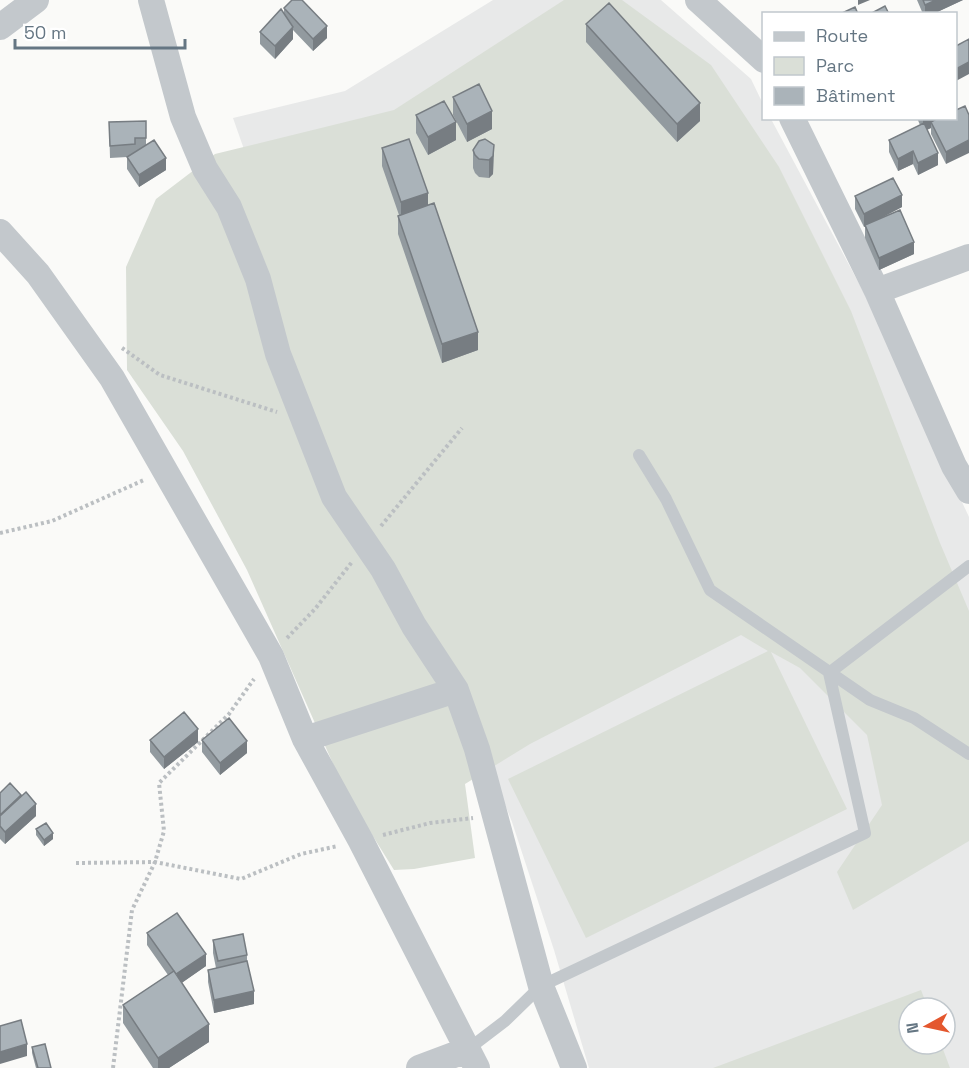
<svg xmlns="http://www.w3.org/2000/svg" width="969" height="1068" font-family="'Space Grotesk',sans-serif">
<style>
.built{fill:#e8e9e9;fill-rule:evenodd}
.green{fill:#dadfd7}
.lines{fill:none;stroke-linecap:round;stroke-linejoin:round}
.path{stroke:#bbbfc2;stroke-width:4;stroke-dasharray:3 3;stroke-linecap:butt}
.lane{stroke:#c3c8cc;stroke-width:12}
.street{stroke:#c3c8cc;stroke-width:26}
.wall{fill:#929a9f}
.shaded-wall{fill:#777d82}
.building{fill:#aab3b9;stroke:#777d82;stroke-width:1.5}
</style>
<rect width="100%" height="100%" fill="#fafaf8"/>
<!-- built -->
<path class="built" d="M493 0H661L751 79 763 104 764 118 771 119 863 291 969 517V1068H589L554 950 512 822 266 212 233 118 345 91ZM909 1008H945V1044H909Z"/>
<!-- green -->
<path class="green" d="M564 0H622L711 65 779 167 851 311 940 543 969 611V841L853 910 837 872 882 805 867 735 800 668 771 652 847 809 586 938 508 779 768 651 741 635 530 744 465 784 475 858 414 869 394 870 346 793 247 570 183 451 127 370 126 267 156 199 215 154 394 110Z
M921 990 928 1008H909V1044H941L950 1068H713Z"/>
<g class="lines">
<!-- path -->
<path class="path" d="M122 348 160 375 277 412
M381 526 462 428
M0 533 52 521 144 480
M287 638 315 609 352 562
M383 835 430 823 473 818
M76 863 155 862 241 879 301 854 338 846
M113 1068 132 910 155 862 164 831 159 783 229 714 254 679"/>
<!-- lane -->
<path class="lane" d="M639 455 666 499 710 590 870 700 914 718 969 754
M467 1050 505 1021 541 986 865 833 829 673 969 566"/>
<!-- street -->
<path class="street" d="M151 0 183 117 205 169 229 207 258 279 278 354 334 497 383 569 414 626 456 690 477 749 541 986 574 1068
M698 0 764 60
M0 27 36 0
M792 118 877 291 954 466 969 491
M0 232 38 274 112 378 271 656 305 739 361 841 477 1068
M877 291 969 257
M305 739 456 690
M419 1068 467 1050"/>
</g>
<!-- wall -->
<path class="wall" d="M917 0H963L933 14H923Z
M284 8 327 38 313 51 293 30V39L275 59 260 44V32L284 13Z
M586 24 700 121 677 142 586 42Z
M453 97 492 129 467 142 453 115Z
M416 115 456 140 428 155 416 133Z
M917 118H956L946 164 931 134V128L927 130 938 165 918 175 913 164 898 171 889 152V140L920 125Z
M146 121V145L166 170 139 187 127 169V157L110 158 109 122Z
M494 145 493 174 489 178 479 177 475 173 473 168V150Z
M382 148 428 205 478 350 442 363 398 234V216L399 215 382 166Z
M855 196 902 207 879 219 914 254 879 270 865 238V226L864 227 855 209Z
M150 740 198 742 164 769 150 752Z
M202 740 247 753 220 775 202 752Z
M0 793 21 797 36 816 5 844 0 839Z
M36 829 53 839 44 846 36 835Z
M147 933 206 966 181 983 209 1042 169 1068H153L123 1023V1005L168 975 147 945Z
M213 940 247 955V961L254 1004 214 1013 208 982V970L216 968 213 953Z
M32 1047 51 1068H36L32 1053Z"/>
<!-- shaded-wall -->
<path class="shaded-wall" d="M858 0H870L858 5Z
M936 0H963L933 14H925V5Z
M327 26V38L313 51V39Z
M293 27V39L275 59V46Z
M969 62V74L956 81V69Z
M700 103V121L677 142V124Z
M492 111V129L467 142V124Z
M924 118H949L931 122V128L923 131V119Z
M456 122V140L428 155V137Z
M969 140V153L946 164V152Z
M494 145 493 174 489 178V160Z
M913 151V164L898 171V159Z
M938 153V165L918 175V163Z
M166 158V170L139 187V175Z
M428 193V211L401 220V202Z
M902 195V207L864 227V214Z
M914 242V254L879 270V258Z
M478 332V350L442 363V344Z
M198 729V742L164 769V757Z
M247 741V753L220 775V763Z
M21 795V801L0 821V815Z
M36 804V816L5 844V832Z
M53 833V839L44 846V840Z
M206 954V966L176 987V974Z
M254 991V1004L214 1013V1000Z
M209 1024V1042L169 1068H158V1058Z
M27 1044V1056L0 1064V1052Z"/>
<!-- building -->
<path class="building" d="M292 0H302L327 26 313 39 284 8Z
M923 0H936L925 5Z
M609 3 700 103 677 124 586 24Z
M885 6 889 14H870Z
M855 7 858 14H840Z
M281 9 293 27 275 46 260 32Z
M969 39V62L956 69V46Z
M479 84 492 111 467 124 453 97Z
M444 101 456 122 428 137 416 115Z
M965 106 969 115V140L946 152 931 122 938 118H956V110Z
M146 121V138H135V144L110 146 109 122Z
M924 123 938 153 918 163 913 151 898 159 889 140Z
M409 139 428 193 401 202 382 148Z
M485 139 494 145 493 156 489 160 479 159 475 155 473 150 479 141Z
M154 140 166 158 139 175 127 157Z
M893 178 902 195 864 214 855 196Z
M434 203 478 332 442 344 398 216Z
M900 210 914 242 879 258 865 225Z
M184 712 198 729 164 757 150 740Z
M229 718 247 741 220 763 202 740Z
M10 783 21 795 0 815V793Z
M26 792 36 804 5 832 0 826V816Z
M46 823 53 833 44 840 36 829Z
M177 913 206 954 176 974 147 933Z
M243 934 247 955 218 961 213 940Z
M247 961 254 991 214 1000 208 970Z
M174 971 209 1024 158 1058 123 1005Z
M21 1020 27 1044 0 1052V1026Z
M45 1044 51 1068H38L32 1047Z"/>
<!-- legend -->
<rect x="762" y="12" width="195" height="108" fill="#ffffff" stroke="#c1c8cd" stroke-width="1.5"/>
<rect x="774" y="32" width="30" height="9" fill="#c3c8cc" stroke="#c1c8cd" stroke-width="1.5"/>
<text x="816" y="42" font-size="18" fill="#657683">Route</text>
<rect x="774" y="57" width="30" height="18" fill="#dadfd7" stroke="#c1c8cd" stroke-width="1.5"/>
<text x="816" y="72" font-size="18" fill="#657683">Parc</text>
<rect x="774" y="87" width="30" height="18" fill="#aab3b9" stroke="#c1c8cd" stroke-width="1.5"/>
<text x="816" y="102" font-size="18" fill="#657683">Bâtiment</text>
<!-- north arrow -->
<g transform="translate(927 1026) rotate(262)"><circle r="28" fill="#ffffff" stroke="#c1c8cd" stroke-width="1.5"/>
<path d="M0-4.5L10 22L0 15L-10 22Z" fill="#e4572e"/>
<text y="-9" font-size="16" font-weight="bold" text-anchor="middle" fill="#657683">N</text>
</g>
<!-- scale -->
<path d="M15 39v9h170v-9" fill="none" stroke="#657683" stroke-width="3"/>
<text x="24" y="39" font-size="18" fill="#657683" stroke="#ffffff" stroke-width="4.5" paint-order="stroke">50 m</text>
</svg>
